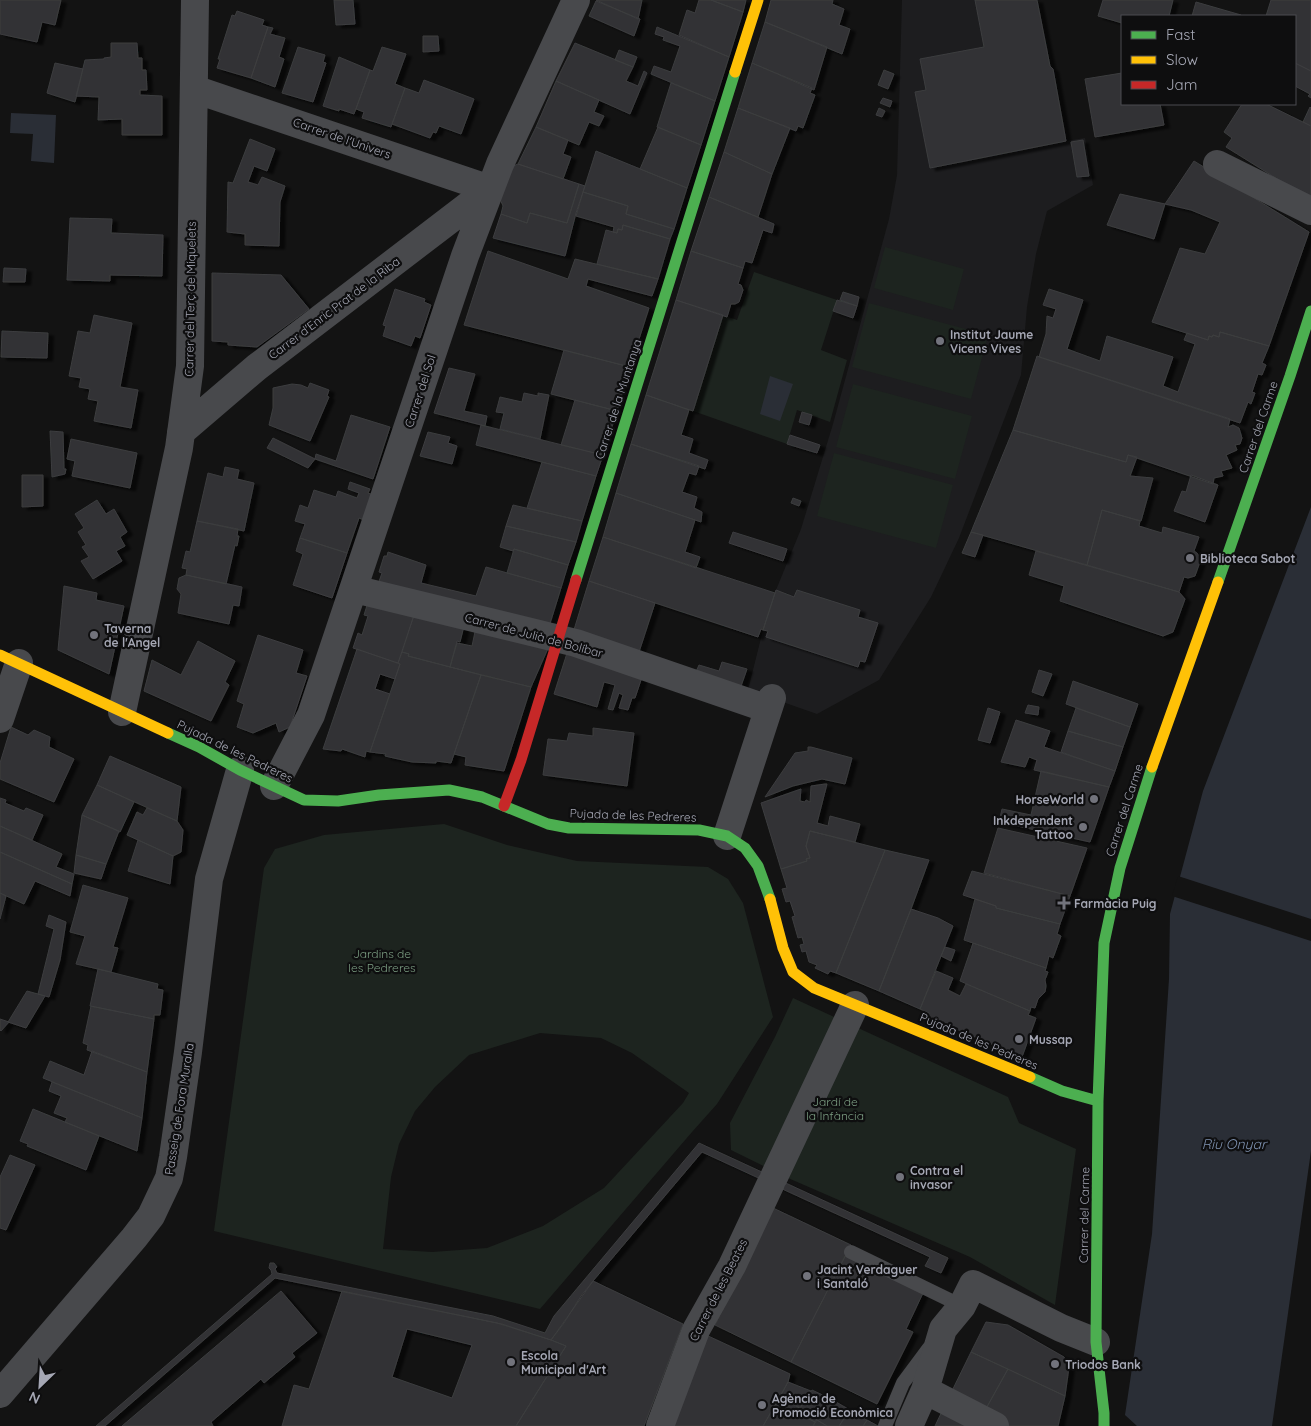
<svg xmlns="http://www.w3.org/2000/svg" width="1311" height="1426" font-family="Quicksand,sans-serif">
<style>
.built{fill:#1d1d1f}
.green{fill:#1d241f;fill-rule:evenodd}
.water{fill:#2a2e36}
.pier{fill:#131313}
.building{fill:#323234;stroke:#3c3d3f;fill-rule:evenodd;filter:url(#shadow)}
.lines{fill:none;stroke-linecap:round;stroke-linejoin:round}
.lane{stroke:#48494c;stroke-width:14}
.street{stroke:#48494c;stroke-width:28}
.fast{stroke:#4caf50;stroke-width:11}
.slow{stroke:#ffc107;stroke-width:11}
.jam{stroke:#c62828;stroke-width:11}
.poi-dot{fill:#72737c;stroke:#0e0e0f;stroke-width:2}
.labels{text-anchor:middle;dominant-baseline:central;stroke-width:4.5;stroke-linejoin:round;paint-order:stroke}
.street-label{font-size:12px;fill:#a5a7b4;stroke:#0e0e0f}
.poi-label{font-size:12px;font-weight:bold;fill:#a5a7b4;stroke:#0e0e0f;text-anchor:start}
.park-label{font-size:12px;fill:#7c9e83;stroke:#0e0e0f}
.water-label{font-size:14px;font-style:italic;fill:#7d90ae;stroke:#0e0e0f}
</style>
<defs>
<filter id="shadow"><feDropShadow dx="5.5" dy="3" stdDeviation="1" flood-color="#0009"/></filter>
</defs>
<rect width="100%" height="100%" fill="#131313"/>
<!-- built -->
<path class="built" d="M902 0H1037L1050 66 1053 69 1066 141 1085 138 1093 185 1047 211 1036 254 1027 307 1021 375 959 538 931 597 879 680 817 714 748 690 763 630 776 590 801 529 833 424 889 219 897 175Z"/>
<!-- green -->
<path class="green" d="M885 247 964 269 953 310 874 288Z
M754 272 837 300 821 350 847 360 830 422 797 410 787 444 693 411 723 315 737 320Z
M869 303 988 335 971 399 852 367Z
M853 384 972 416 955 479 836 447Z
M834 453 953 485 936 548 817 516Z
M444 824 507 845 577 861 708 867 728 879 743 903 773 1017 717 1104 692 1132 540 1309 214 1231 264 868 275 849 324 835ZM540 1033 601 1038 632 1053 689 1093 683 1103 604 1188 543 1226 487 1248 432 1252 383 1249 391 1177 399 1144 415 1111 435 1087 469 1055Z
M793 998 1008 1097 1019 1123 1076 1149 1055 1305 970 1257 788 1178 731 1150 730 1123 775 1037Z"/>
<!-- water -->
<path class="water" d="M11 113 56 115 54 163 31 161 33 134 10 133Z
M770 376 793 384 780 421 760 414Z
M1311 507V1151L1272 1426H1137L1125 1415 1152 1234 1169 979 1170 914 1203 791Z"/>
<!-- pier -->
<path class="pier" d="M1178 876 1311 919V941L1172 896Z"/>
<!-- building -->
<path class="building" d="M0 0H61L55 25 42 22 37 42 0 34Z
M334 0H353L355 24 336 25Z
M596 0H642L638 19Z
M699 0H711L743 12 729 57 679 35 687 10 695 13Z
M711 0H746L743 12Z
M771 0H833L832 4 844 9 839 25 850 29 842 54 765 22Z
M975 0H1037L1050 66 1053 69 1066 141 930 168 915 92 926 90 920 59 984 47Z
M1103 0H1173L1169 16H1122V23L1098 16Z
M1271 0H1311V71L1295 63V16H1266Z
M596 1 640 19 634 36 589 16Z
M1196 2 1241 15V16H1188H1192Z
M237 11 264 20 262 25 268 27 251 78 217 68 220 59H218L232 15 235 16Z
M765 22 827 47 814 90 752 63Z
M268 27 273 28 270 34 285 38 279 57 284 59 275 87 251 78Z
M657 27 729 57 715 101 651 74 654 66 671 72 680 46 663 40 664 37 655 34Z
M423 36H438L439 51 423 52Z
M111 43H137L138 58H142V70H146L147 90H140V95L162 96V135H122V119L98 120 99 97 76 96 85 60 104 59V58L111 57Z
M575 43 633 67 626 81 638 86 644 71 647 73 630 114 556 81Z
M298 47 325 55 323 62 326 63 313 102 282 93Z
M382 47 406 54 395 84 405 88 391 127 362 118 364 112 356 109 370 70 373 71Z
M619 50 637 57 633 67 615 60Z
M339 57 370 70 354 114 339 109V111L323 106Z
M55 63 83 69 75 102 47 93Z
M752 63 812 88 810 93 815 95 803 128 798 126 796 131 738 108Z
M1295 63 1311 71V98L1308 96 1310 94 1295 86Z
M884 70 894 74 888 89 878 85Z
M1122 73V104H1160L1164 125 1095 137 1085 79Z
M424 80 474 99 461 134 439 126 436 133 433 132 430 138 392 124 405 88 419 93Z
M556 81 599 100 594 112 604 116 599 126 589 122 579 145 536 127Z
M671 83 715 101 701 145 657 127Z
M883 98 892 101 890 107 880 103Z
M1242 104H1266L1311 126V200L1226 147 1232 138 1224 132Z
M1310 107 1311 108V126L1303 122Z
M738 108 790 128 772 174 724 152Z
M879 108 885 111 882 117 876 115Z
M536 127 568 140 563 154 571 157 563 179 518 164Z
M658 127 701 145 687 188 640 169Z
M250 139 275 149 267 171 254 166 248 182 258 185 262 177 285 186 280 202 279 246 245 245V234L227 232 228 182 233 183Z
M1083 140 1089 176 1077 177 1071 142Z
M596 151 687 188 674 229 626 214 628 206 583 192Z
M724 152 772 174 758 217 709 197Z
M1194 161 1309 232 1269 346 1220 332 1219 337 1213 335 1212 337 1209 336 1208 340 1152 322 1180 248 1205 254 1220 222 1191 210 1165 204Z
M518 164 579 184 567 223 530 213 527 223 501 214 503 206 500 199 511 167Z
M579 184 585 186 576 213 565 256 493 238 501 214 527 223 530 213 567 223Z
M583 192 628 206 626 214 674 229 670 239 623 225 622 230 618 229 617 233 613 232 614 227 576 216Z
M1120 194 1165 204 1154 239 1107 225Z
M709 197 774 224 772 233 763 230 752 263 745 261 743 268 691 251Z
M70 218 112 219 111 233 163 235 162 276 110 275V281L67 280Z
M623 225 670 239 658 279 597 264 606 230 617 233 618 229 622 230Z
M488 251 568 279 575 259 658 279 652 296 588 279 586 286 649 308 630 367 464 325Z
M691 251 743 268 738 284 741 285 743 290 739 302 735 304H731L727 317 676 300Z
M4 268 26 269 25 282H3Z
M212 273 281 275 309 309 257 347 228 345V342L212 341Z
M395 289 425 299 424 302 431 305 420 338 415 336 411 346 383 336 386 326 383 325Z
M1049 289 1083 300 1067 349 1100 361 1107 336 1173 357 1163 386 1178 392 1195 344 1184 340 1187 333 1208 340 1209 336 1212 337 1213 335 1219 337 1220 332 1269 346 1262 363 1266 365 1262 375 1258 374 1252 392 1255 393 1251 404 1248 402 1240 423 1039 357 1046 334 1047 316 1053 318 1056 309 1043 305Z
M843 292 859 297 857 306 840 300Z
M676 300 723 315 693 411 646 395Z
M837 300 857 306 853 318 833 311Z
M94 315 132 323 120 387 138 390 131 428 94 421 98 401 88 399 90 389 79 387 81 378 69 376 78 331 90 333Z
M2 331 48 333 47 358 1 357Z
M564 350 630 367 617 411 551 394Z
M1037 356 1230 419 1228 427 1233 425 1239 428 1242 438 1240 444 1235 445 1237 450 1226 455 1232 468 1221 471 1223 476 1214 478 1213 484 1128 455 1126 462 1013 430Z
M449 368 475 374 464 411 487 416 485 426 434 413Z
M310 383 329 390 327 396 329 397 310 441 269 425 273 408V388L292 384 301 385 308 388Z
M524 393 538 396V393L549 395 540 439 500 429 504 413 496 412 500 397 522 402Z
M646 395 689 410 681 435 693 439 689 453 708 460 705 469 631 444Z
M575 400 617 411 603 455 561 445Z
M802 412 812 415 809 425 799 422Z
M351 415 390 427 373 479 315 459 316 454 336 461Z
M481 425 603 455 596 476 476 445Z
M1013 430 1126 462 1128 455 1137 457 1130 476 1153 478 1141 521 1102 510 1087 565 971 532Z
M50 431 63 432 64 469H66L65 474 52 477Z
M428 432 450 437 448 443 457 446 452 464 420 456Z
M790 435 820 445 817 453 787 444Z
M273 438 315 459 308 468 267 448Z
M71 439 137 453 130 488 72 476 75 461 67 459Z
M631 444 699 466 696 475 689 473 682 492 697 497 694 508 702 512 701 522 616 493Z
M542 462 596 476 582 521 527 508Z
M225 467 239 470 237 479 254 483 244 531 197 521 208 473 223 477Z
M22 475H43V506L22 507Z
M1191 475 1218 485 1205 522 1174 511 1182 491 1186 492Z
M350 482 370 489 368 493 373 495 364 520 359 518 347 553 300 538 305 524 295 521 300 505 308 508 314 490 336 497 338 491 357 498 359 493 348 489Z
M616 493 695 520 685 552 700 557 696 568 603 537Z
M793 498 801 501 799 506 791 503Z
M97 500 106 514 114 509 127 532 120 537 125 546 116 551 122 561 93 579 81 561 89 557 82 547 86 545 78 532 84 528 75 514Z
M513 505 582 521 576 542 506 526Z
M1102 510 1140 521 1139 526 1162 533 1163 527 1199 537 1194 551 1197 553 1201 559 1195 576 1188 578 1184 577 1179 592 1087 565Z
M197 521 238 529 237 536H239L237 546 235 545 226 584 186 575 187 569 182 568 186 551 190 552Z
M506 526 576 542 568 565 514 549 513 551 500 547Z
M733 532 787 549 783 561 729 543Z
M971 532 983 535 975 557 962 553Z
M603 537 775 593 763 630 761 629 758 637 589 581Z
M300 538 347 553 332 598 293 585 303 554 296 551Z
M514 549 568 565 561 588 507 573Z
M1036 551 1179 592 1185 599 1173 632 1163 636 1060 601 1064 586 1029 575Z
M388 552 426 565 421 583 476 596 486 567 561 588 548 630 377 587 382 573 379 572 384 556H387Z
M186 575 242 587 239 606 233 605 229 624 178 613 181 594 177 589 179 578Z
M589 581 655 603 638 655 573 633Z
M64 586 97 593 96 600 124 606 109 674 58 650Z
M776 590 794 597 797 590 860 610 858 617 878 623 865 662 860 661 858 667 766 637 768 631 763 630Z
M369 599 415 612 398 663 353 648 358 633 362 635 368 616 364 615Z
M415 612 465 622 460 642 457 641 450 667 408 656 409 654 402 652Z
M476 627 549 646 531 687 450 667 457 643 472 646Z
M258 635 303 650 296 673 307 676 290 727 279 732 276 723 253 733 237 727 244 704 237 701Z
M198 641 235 661 225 682 229 685 211 721 144 691 152 660 181 675Z
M357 649 400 664 395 679 380 674 375 689 390 694 370 752 366 751 365 757 342 749 341 751 323 749Z
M568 650 643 674 635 698H632L628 710 619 708 623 695 619 693 613 710 608 709 615 685 604 682 597 707 554 694Z
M402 652 409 654 408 656 481 675 451 763 436 761V763L412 762 389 757 385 756 386 754 370 752 400 664 398 663Z
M722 662 747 669 740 689 695 674 699 665 719 671Z
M1039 670 1052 674 1043 696 1032 692Z
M481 675 531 687 504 771 465 765 466 757 454 754Z
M1073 681 1138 704 1130 727 1066 704Z
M1028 705 1039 707 1038 715 1025 713Z
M988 708 1000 712 990 743 978 740Z
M1076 708 1130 727 1123 747 1068 731Z
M1016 720 1050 731 1044 747 1115 771 1109 787 1034 770 1037 760 1029 757 1025 767 1001 762Z
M11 727 28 735 34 730 50 737 49 747 74 759 54 802 0 779V763Z
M593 728 634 733 627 786 543 775 548 739 567 741 569 733 593 736Z
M1068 731 1123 747 1115 771 1061 752Z
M808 747H811L852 758 845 784 822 779 793 786 765 797 795 753 808 751Z
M110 756 181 787 177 821 97 785Z
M1041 771 1109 787 1090 842 999 822 1002 809 1031 815Z
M825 784H827L817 823 828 826 830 816 860 824 855 842 810 831 806 846 810 858 806 859 807 861 781 869 761 803 801 789 800 801 805 802 806 800 810 802 811 786Z
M97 785 134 802 120 832 82 815Z
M0 798 6 800 5 803 24 811 26 808 43 815 32 840 0 826Z
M147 808 177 821 183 830 181 852 173 856 127 835 137 812 143 815Z
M82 815 119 831 106 864 76 855Z
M0 826 62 854 56 867 74 874 72 884 0 852Z
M998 828 1087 848 1070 896 984 873Z
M810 831 885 850 836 973 830 971 828 974 815 968 817 965 809 962 806 951 802 952 800 945 804 944 802 937 798 938 792 917 795 916 790 901 786 902 782 889 787 888 781 869 807 861 806 859 810 858 806 846Z
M138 840 173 856 170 884 128 871Z
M885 850 929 860 911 909 879 991 836 973Z
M0 852 72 884 70 896 35 881 24 904 0 893Z
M76 855 106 864 101 879 74 873Z
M972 871 1070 896 1060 924 996 908V906L963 895Z
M83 885 128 898 113 947 118 948 111 972 76 964 85 936 70 932Z
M0 893 6 896 0 919Z
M975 899 996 906V908L1060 924 1057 934 1061 936 1053 958 1049 956 1046 968 964 940Z
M911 909 938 918 953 926 920 1009 879 991Z
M49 915 66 922 60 960 49 997 38 994 54 929 46 926Z
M973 943 1046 968 1045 971 1048 972 1045 980 1046 986 1045 992 1038 999 1035 1008 1031 1007 1030 1011 960 981Z
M945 947 955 950 951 961 941 956Z
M98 969 158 984 157 989 163 990 160 1015H154V1019L90 1006Z
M936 971 953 978 948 990 960 996 966 984 1030 1011 1028 1015 1036 1018 1022 1057 928 1017 929 1013 920 1009Z
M27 991 45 996 26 1028 8 1022Z
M91 1006 154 1019 147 1072 87 1050 88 1045 83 1043Z
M0 1019 9 1022 1 1031 0 1030Z
M92 1051 147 1072 142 1118 43 1078 50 1061 84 1075Z
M52 1082 142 1118 137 1151 65 1122 67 1118 54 1113 61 1096 49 1091Z
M33 1109 99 1136 86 1170 27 1146 28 1144 20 1141Z
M699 1143 948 1258 941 1273 925 1266 930 1257 702 1152 593 1281 581 1296 564 1323 551 1340 497 1323 275 1278 105 1426H96L272 1274 271 1270 269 1268 270 1263H274L277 1267 275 1269 277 1273 493 1316 545 1333 554 1316Z
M10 1155 35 1165 6 1230 0 1228V1177Z
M773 1208 851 1245 791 1362 715 1325Z
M845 1256 923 1293 906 1329 913 1332 877 1404 791 1362Z
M593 1281 683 1324 644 1426H516L566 1346 551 1340Z
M281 1291 317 1333 292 1353 295 1357 264 1383 261 1379 211 1422 213 1426H122Z
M342 1291 502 1324 551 1340 566 1346 516 1426H282L294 1385 309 1389ZM407 1329 472 1345 452 1398 392 1377Z
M986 1322 1008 1325 1064 1357 1069 1367 1065 1396 971 1352Z
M706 1335 790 1374 788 1382 763 1426H673Z
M971 1352 1008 1369 983 1414 949 1397Z
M1008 1369 1065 1396 1058 1426H1006L983 1414Z
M788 1382 811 1391 800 1408 780 1397Z
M812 1390 829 1398 815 1422 797 1413Z
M780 1397 800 1408 797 1413 815 1422 813 1426H763Z
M829 1398 850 1410 839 1426H827L817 1420Z
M945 1405 986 1426H935Z
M850 1410 867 1420 863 1426H839Z
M817 1420 827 1426H813Z
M867 1420 878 1426H863Z"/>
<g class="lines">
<!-- lane -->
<path class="lane" d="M851 1252 962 1306
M885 1426 903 1383 929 1348"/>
<!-- street -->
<path class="street" d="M194 89 490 189
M1217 164 1311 211
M181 432 257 367 490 189
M354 589 576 643 768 709
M122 712 179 448 190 366 195 0
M0 719 19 663
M274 786 311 715 465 256 500 164 576 0
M727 836 772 698
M774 1177 855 1005
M925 1390 995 1426
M0 1394 134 1238 151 1216 169 1178 173 1157 188 1052 209 879 240 770
M660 1426 696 1330 732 1266 771 1183
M909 1426 925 1390 943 1329 962 1306 973 1284 1061 1328 1096 1342"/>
<!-- fast -->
<path class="fast" d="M576 580 735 72
M1218 582 1290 376 1311 311
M168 733 199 747 240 770 304 800 338 801 379 795 449 790 482 797 548 824 569 828 699 830 727 836 745 848 758 866 770 899
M1030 1077 1062 1091 1098 1101
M1104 1426V1413L1096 1342 1098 1101 1104 943 1120 868 1152 767"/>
<!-- slow -->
<path class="slow" d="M735 72 758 0
M0 655 168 733
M1152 767 1218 582
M770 899 783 948 793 972 814 988 1030 1077"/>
<!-- jam -->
<path class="jam" d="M504 806 521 760 576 580"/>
</g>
<!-- markers -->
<g class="poi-dot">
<circle cx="940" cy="341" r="5"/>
<circle cx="1190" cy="558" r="5"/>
<circle cx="94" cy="635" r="5"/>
<circle cx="1094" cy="799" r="5"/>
<circle cx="1083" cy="827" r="5"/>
<path d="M1061.5 895.5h5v5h5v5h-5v5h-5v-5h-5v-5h5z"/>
<circle cx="1019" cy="1039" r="5"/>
<circle cx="900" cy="1177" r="5"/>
<circle cx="807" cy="1276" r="5"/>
<circle cx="511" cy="1362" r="5"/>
<circle cx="1055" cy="1364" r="5"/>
<circle cx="762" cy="1405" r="5"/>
</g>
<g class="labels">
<!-- street labels -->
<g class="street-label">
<text transform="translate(342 138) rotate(19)">Carrer de l'Univers</text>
<text transform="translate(190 299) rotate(-89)">Carrer del Terç de Miquelets</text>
<text transform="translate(334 308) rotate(-37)">Carrer d'Enric Prat de la Riba</text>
<text transform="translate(420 391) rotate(-72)">Carrer del Sol</text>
<text transform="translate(618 399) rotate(-72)">Carrer de la Muntanya</text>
<text transform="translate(1258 427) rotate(-71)">Carrer del Carme</text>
<text transform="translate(534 635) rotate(15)">Carrer de Julià de Bolíbar</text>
<text transform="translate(235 751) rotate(26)">Pujada de les Pedreres</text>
<text transform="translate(1124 810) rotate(-72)">Carrer del Carme</text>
<text transform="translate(633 815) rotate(2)">Pujada de les Pedreres</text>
<text transform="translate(979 1041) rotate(23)">Pujada de les Pedreres</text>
<text transform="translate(179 1109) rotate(-81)">Passeig de Fora Muralla</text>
<text transform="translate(1084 1215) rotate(-89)">Carrer del Carme</text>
<text transform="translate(718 1290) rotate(-63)">Carrer de les Beates</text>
</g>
<!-- poi labels -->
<g class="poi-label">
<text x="950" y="334">Institut Jaume<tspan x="950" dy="14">Vicens Vives</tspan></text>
<text x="1200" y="558">Biblioteca Sabot</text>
<text x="104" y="628">Taverna<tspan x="104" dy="14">de l'Angel</tspan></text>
<text x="1084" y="799" text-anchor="end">HorseWorld</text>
<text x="1073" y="820" text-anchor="end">Inkdependent<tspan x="1073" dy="14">Tattoo</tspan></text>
<text x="1074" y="903">Farmàcia Puig</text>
<text x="1029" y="1039">Mussap</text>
<text x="910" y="1170">Contra el<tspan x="910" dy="14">invasor</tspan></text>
<text x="817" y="1269">Jacint Verdaguer<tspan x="817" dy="14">i Santaló</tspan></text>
<text x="521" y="1355">Escola<tspan x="521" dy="14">Municipal d'Art</tspan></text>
<text x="1065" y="1364">Triodos Bank</text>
<text x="772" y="1398">Agència de<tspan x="772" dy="14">Promoció Econòmica</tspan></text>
</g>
<!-- park labels -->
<g class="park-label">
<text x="382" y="953">Jardins de<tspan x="382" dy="14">les Pedreres</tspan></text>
<text x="835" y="1101">Jardí de<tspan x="835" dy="14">la Infància</tspan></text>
</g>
<!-- water labels -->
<g class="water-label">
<text x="1234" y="1144">Riu Onyar</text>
</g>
</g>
<!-- legend -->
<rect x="1121" y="15" width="175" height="90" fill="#0e0e0f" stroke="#4a4b51"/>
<rect x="1131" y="31" width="25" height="8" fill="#4caf50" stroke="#4a4b51"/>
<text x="1166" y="40" font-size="15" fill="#a5a7b4">Fast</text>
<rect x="1131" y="56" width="25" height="8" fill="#ffc107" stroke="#4a4b51"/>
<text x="1166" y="65" font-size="15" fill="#a5a7b4">Slow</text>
<rect x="1131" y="81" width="25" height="8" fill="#c62828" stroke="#4a4b51"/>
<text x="1166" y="90" font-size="15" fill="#a5a7b4">Jam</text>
<!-- north arrow -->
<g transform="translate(40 1386) rotate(205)" stroke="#0e0e0f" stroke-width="4" paint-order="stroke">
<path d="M0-4L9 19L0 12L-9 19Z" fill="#a5a7b4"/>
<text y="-8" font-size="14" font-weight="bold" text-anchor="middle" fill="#a5a7b4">N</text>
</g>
</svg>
